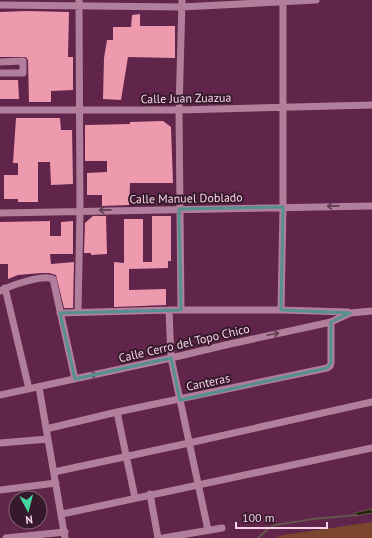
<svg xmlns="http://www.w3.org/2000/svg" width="372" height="538" font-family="'PT Sans',sans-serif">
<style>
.green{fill:#7a462e}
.water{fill:#242209;stroke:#64564b}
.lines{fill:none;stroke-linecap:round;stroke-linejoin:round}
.stream{stroke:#64564b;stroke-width:2}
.building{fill:#ed9aae}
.minor{stroke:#b17f9b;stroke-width:7}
.oneway{stroke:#613d52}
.marked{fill:none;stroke:#559192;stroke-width:3;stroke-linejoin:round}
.labels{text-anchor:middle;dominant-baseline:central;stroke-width:4;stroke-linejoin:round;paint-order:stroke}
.street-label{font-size:12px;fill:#f8d1e6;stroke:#361a2b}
</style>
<rect width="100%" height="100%" fill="#61244b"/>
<!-- green -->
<path class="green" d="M372 522V538H275L283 535Z"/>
<!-- water -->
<path class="water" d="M372 509V513L355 516 354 513Z"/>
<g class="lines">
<!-- stream -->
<path class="stream" d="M258 538 269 528 275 525 313 519 357 515"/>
</g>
<!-- building -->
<path class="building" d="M27 11 69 12 68 57H73V90L51 91V102H29L28 60 26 57H0V12Z
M140 14V26H175V58L128 57 121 100 103 99 104 58 107 40H113V27H131L132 15Z
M0 80H18L19 99H0Z
M16 118H60L61 130H72L73 184 51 185 50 162H38V202H18V199H4V175H18V163H13Z
M163 121 171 127 173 183H130L129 205 102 206V195H87V173L107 172V161H85V125L130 124V122Z
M93 216H106L107 254 91 255V253H84L85 223Z
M152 216H171V261H168V268L129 269V290L166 289V305L114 307V262L124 263V219H143V262H152Z
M50 221V236H61V222L73 221V254H50L51 264 74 262 73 308H64L56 275 49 273H41L18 275 8 279V264H0V222Z"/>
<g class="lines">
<!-- minor -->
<path class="minor" d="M0 5 182 7 316 0
M0 62 23 61V73H0
M0 110H179L372 105
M0 213 372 206
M5 288 29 389
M0 291C10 286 42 274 53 279L75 379
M169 310 171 358 208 530
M181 310 179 110 182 0
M281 310 283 207V0
M78 312 80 211 79 0
M60 313 169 310H281L348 312
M39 387 65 538
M0 395 171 358 230 344 331 322 350 313 372 311
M117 412 135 498
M46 429 117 412 327 368 330 366 331 363V322
M0 443 48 439
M54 472 189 443 372 402
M0 490 56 483
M150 494 158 538
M62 514 372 448
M6 538 65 532
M163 538 222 528"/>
</g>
<!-- one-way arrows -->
<defs><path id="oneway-shaft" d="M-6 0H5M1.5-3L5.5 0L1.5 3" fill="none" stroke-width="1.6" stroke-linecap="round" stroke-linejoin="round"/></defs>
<g class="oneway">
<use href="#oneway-shaft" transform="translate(333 206) rotate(179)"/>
<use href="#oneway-shaft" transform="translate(105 210) rotate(179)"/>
<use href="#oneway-shaft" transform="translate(273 334) rotate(-12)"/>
<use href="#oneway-shaft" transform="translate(91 375) rotate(-12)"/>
</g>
<!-- marked area -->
<path class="marked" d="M283 207 281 310 350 313 331 322V363L327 368 180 400 171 358 75 379 60 313 181 310 179 209Z"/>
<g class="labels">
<!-- street labels -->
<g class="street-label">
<text transform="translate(186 98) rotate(-1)">Calle Juan Zuazua</text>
<text transform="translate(186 198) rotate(-1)">Calle Manuel Doblado</text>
<text transform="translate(184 343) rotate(-13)">Calle Cerro del Topo Chico</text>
<text transform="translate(208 382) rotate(-12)">Canteras</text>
</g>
</g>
<!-- north arrow -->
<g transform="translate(28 510) rotate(173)"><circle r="19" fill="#361a2b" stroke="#846376"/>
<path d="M0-3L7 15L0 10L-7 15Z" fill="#44d49f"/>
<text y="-6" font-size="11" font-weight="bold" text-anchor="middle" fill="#f8d1e6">N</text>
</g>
<!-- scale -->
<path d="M236 522v6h91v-6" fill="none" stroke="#f8d1e6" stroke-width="2"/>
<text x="242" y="522" font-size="12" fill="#f8d1e6" stroke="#361a2b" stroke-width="3" paint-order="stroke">100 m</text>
</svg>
